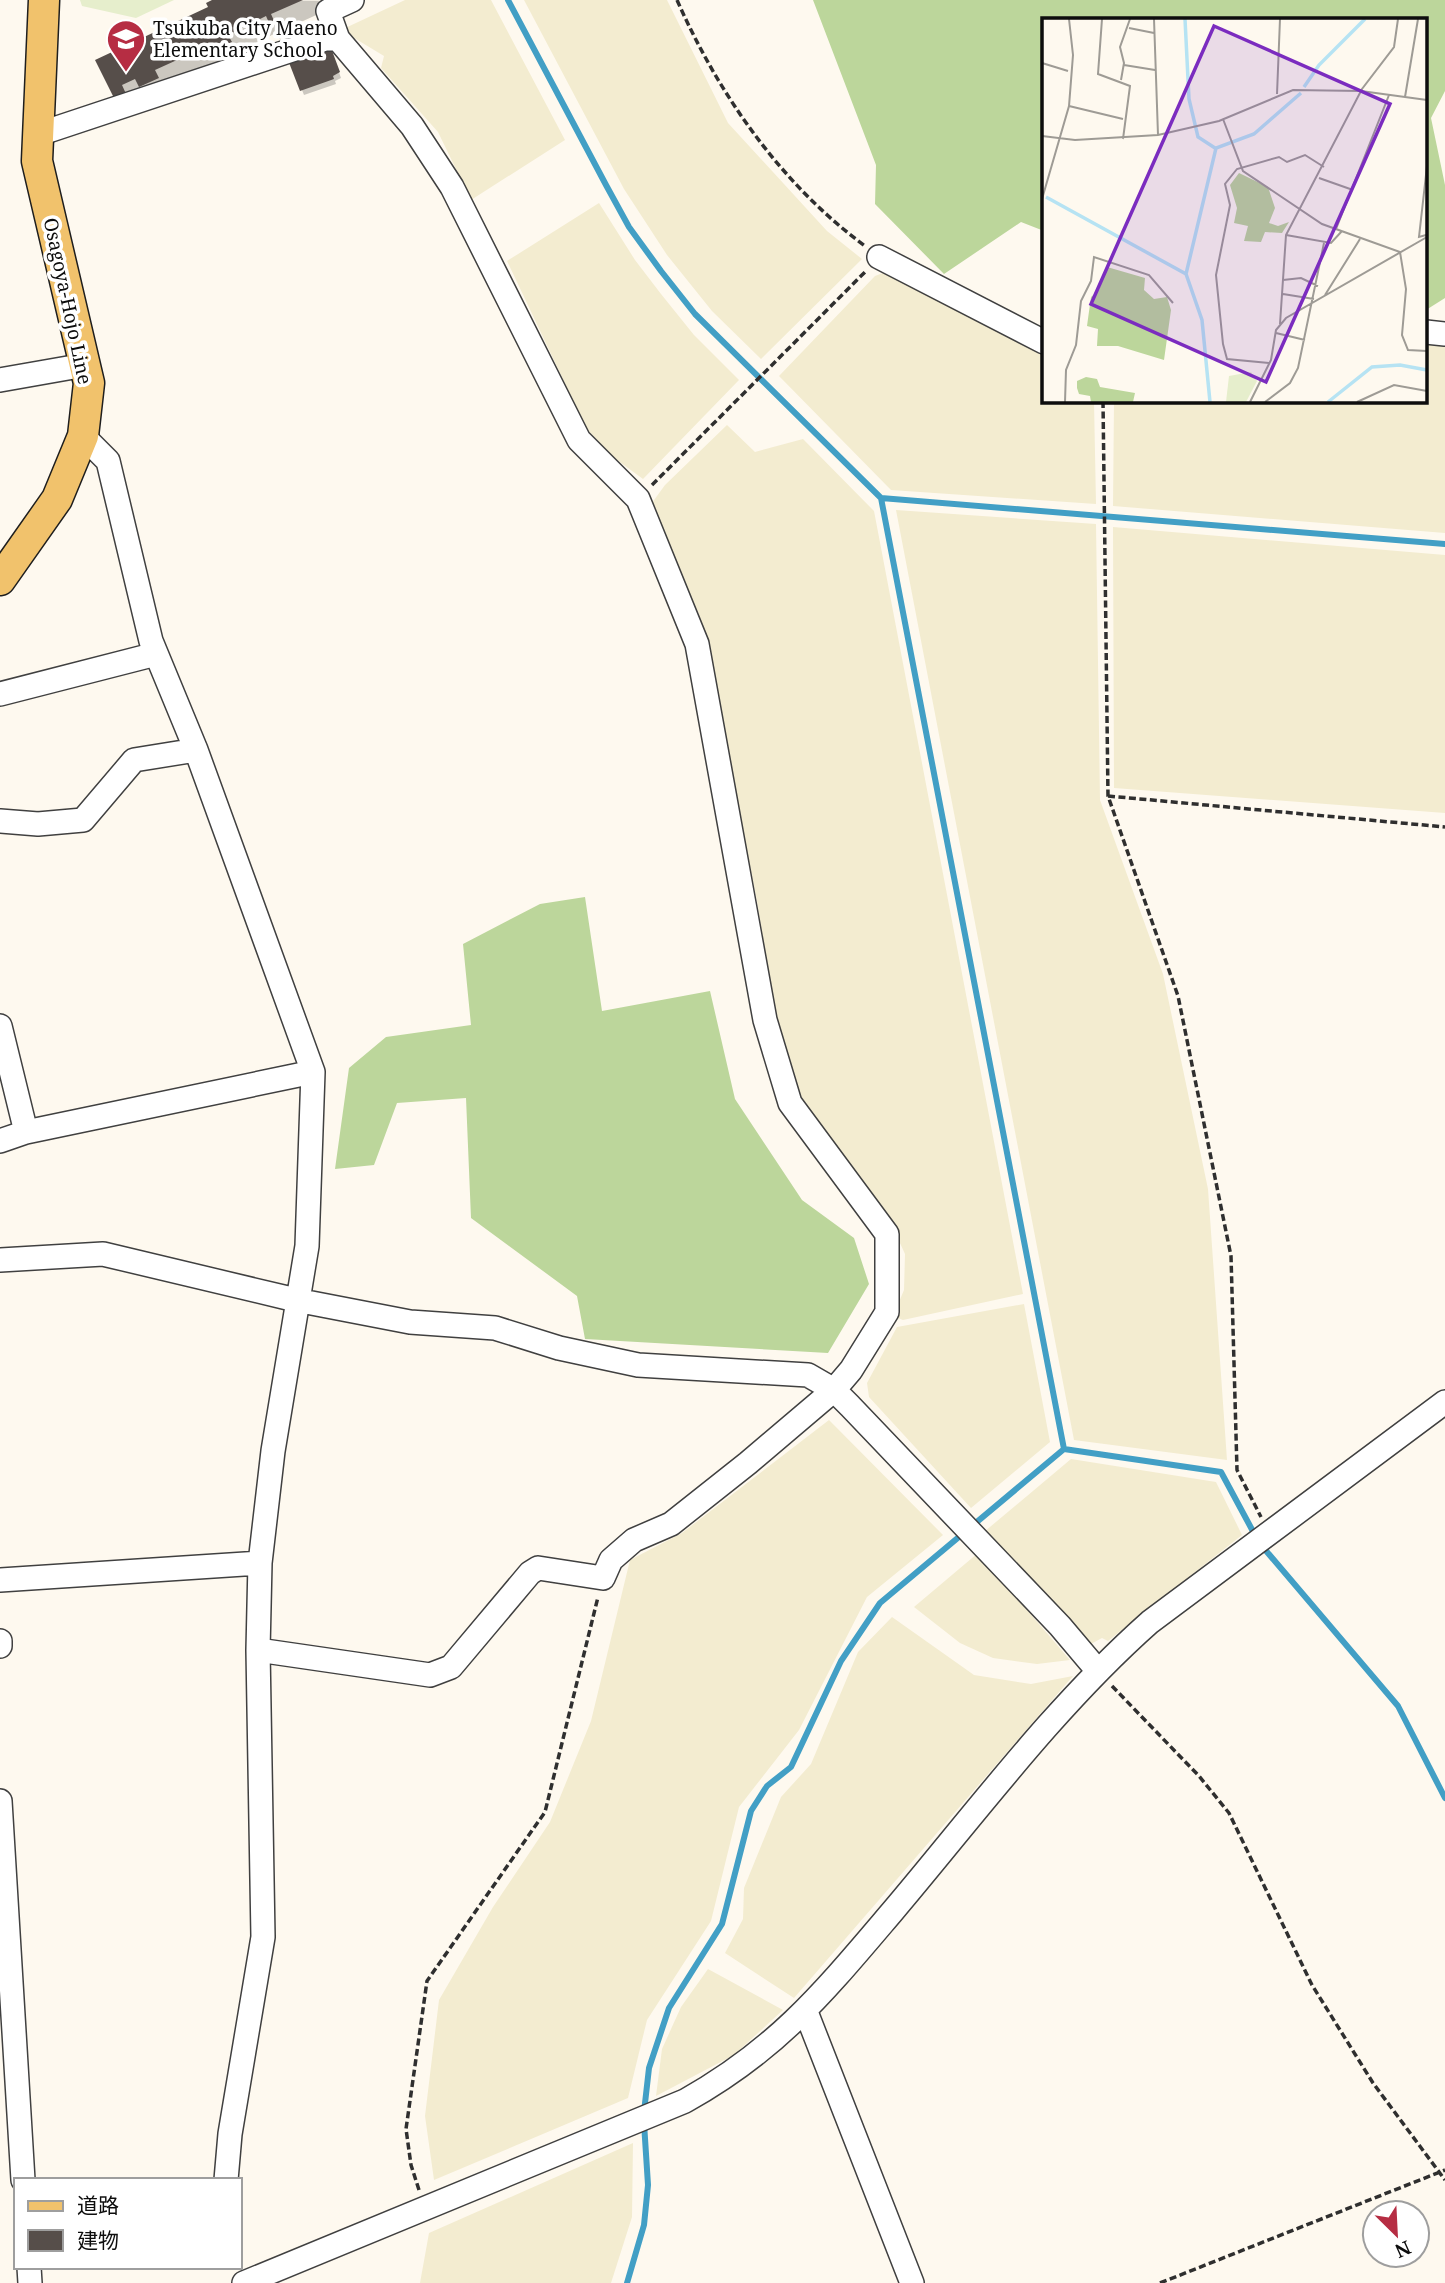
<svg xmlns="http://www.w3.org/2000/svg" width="1445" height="2283" font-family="'Noto Serif','Noto Sans JP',serif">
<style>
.farmland{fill:#f3ecd0}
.forest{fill:#bcd69b}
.pitch{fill:#e6eecc}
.shadow{fill:#0003}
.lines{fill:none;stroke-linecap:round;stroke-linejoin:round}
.stream{stroke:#429fc5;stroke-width:6}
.building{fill:#564e4a}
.minor-casing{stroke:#404040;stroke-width:26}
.major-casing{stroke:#1e1e1e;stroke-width:33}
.path{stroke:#2f2f2f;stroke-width:3.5;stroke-dasharray:7 3.5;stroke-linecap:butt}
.minor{stroke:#fff;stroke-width:23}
.major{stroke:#f1c26c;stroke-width:30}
.labels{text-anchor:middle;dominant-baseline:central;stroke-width:7;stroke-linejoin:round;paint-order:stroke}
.poi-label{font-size:19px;fill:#0d0d0d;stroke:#fff;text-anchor:start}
.street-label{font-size:19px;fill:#0d0d0d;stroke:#fff}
.inset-river{fill:none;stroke:#b6e3f3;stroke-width:3.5}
.inset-road{fill:none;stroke:#9e9b95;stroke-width:2}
.view{fill:#7b2cbf;fill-opacity:0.15;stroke:#7b2cbf;stroke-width:3.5}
.inset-edge{fill:none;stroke:#0d0d0d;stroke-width:3.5}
</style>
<rect width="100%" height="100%" fill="#fef9ef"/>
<!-- farmland -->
<path class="farmland" d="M405 0H491L565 140 471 200 438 132 381 68 384 56 341 30Z
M524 0H667L728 123 827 231 862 259 761 359 712 311 667 255 624 189Z
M599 203 635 260 661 294 694 335 739 380 643 479 613 457 586 428 507 261Z
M888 271 1044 346V401H1094L1096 504 891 490 779 376 875 276Z
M1426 342 1445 344V533L1113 506 1114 401H1426Z
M727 425 755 452 803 439 874 511 1023 1294 903 1320 893 1316 904 1290 905 1254 888 1217 831 1148 796 1088 771 995 757 901 699 614 649 507 665 485Z
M896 510 1096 524 1100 800 1163 974 1208 1189 1227 1460 1074 1440Z
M1113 527 1445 555V813L1114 788Z
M1024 1304 1050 1442 971 1508 869 1397 867 1383 897 1327Z
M829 1420 943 1535 867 1597 799 1730 739 1807 711 1921 647 2020 628 2098 434 2180 425 2116 439 2000 493 1907 550 1822 591 1721 630 1560 682 1533Z
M1071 1459 1216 1482 1242 1535 1108 1641 1102 1638 1091 1644 1081 1637 984 1532Z
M978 1553 1070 1660 1037 1664 993 1658 960 1643 914 1607Z
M892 1617 974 1675 1031 1684 1073 1676 794 1998 725 1953 743 1919 744 1888 781 1797 811 1764 858 1652Z
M708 1969 783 2010 734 2055 656 2096 662 2049 681 2007Z
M633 2143 632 2217 611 2283H420L429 2233Z"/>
<!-- forest -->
<path class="forest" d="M813 0H1445V91L1431 118 1445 185V298L1426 310V19H1044V231L1021 222 944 274 875 204 876 165Z
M585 897 602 1011 710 991 735 1099 802 1200 854 1238 869 1284 828 1353 585 1339 577 1296 471 1218 466 1098 397 1103 374 1165 335 1169 349 1068 386 1037 471 1025 463 944 540 904Z"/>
<!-- pitch -->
<path class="pitch" d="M80 0H174L136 18 82 6Z"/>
<!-- shadow -->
<path class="shadow" d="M217 0 347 1 279 32 281 41 276 33 239 51 243 58 224 67 221 61 163 87 127 118 98 61 210 8Z
M333 55 341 78 335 81 336 84 304 95 290 61Z"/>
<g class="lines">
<!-- stream -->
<path class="stream" d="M508 0 606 185 629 227 661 271 695 314 881 498 1445 544
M1064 1449 1221 1472 1256 1537
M1262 1546 1398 1706 1445 1798
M644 2112 649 2068 669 2008 722 1924 751 1811 767 1786 791 1767 841 1661 880 1603 1064 1449 881 498
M627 2283 644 2225 648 2185 644 2123"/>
</g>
<!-- building -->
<path class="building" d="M212 0H303L271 14 275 23 270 25 266 16 228 35 232 42 213 51 210 45 155 70 159 78 139 87 135 79 122 85 127 96 116 102 95 60 208 7 206 3Z
M331 48 340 72 333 76 334 79 300 91 288 60Z"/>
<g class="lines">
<!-- minor casing -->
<g class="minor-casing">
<path id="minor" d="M338 39 328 11 352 0
M36 135 325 39H338L412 126 452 187 579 440 638 499 697 644 765 1020 790 1103 887 1234V1312L851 1370 834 1390 748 1463 671 1524 634 1540 611 1560 603 1578 538 1568 530 1573 451 1667 430 1675 258 1650
M879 257 1044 342
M1426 332 1445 334
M0 380 85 365
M83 436 108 461 151 641 196 750 313 1072 307 1246 273 1451 260 1563 258 1650 263 1937 230 2134 226 2180
M0 694 156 654
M0 821 38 824 83 820 134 760 196 750
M0 1026 26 1132
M0 1141 26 1132 313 1072
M0 1260 103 1254 296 1300 410 1322 495 1328 559 1348 638 1365 808 1375 834 1390 850 1406 1060 1626 1098 1671
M0 1580 260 1563
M0 1641V1646
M0 1801 23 2180
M806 2012 912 2283
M29 2267 30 2283
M244 2283 685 2101C778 2049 824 1992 892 1912 975 1814 1054 1707 1150 1622L1445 1402"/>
</g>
<!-- major casing -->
<g class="major-casing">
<path id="major" d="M0 580 57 499 83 436 89 383 37 161 44 0"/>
</g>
<!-- path -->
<path class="path" d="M677 0C719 95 781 184 865 246
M1103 401 1108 796 1178 996 1231 1256 1237 1470 1261 1517
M652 485 865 272
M1108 796 1445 827
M1112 1686 1199 1776 1229 1813 1312 1985 1373 2083 1445 2180
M419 2190 411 2165 406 2129 427 1981 545 1812 598 1597
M1160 2283 1445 2170"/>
<!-- minor -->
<use href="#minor" class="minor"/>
<!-- major -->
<use href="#major" class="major"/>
</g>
<!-- icons -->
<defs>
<g id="school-pin" transform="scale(2.0125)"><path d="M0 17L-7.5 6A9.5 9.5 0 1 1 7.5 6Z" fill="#b62d43" stroke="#fff"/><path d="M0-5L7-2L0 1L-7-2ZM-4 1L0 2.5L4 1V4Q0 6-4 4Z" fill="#fff"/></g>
</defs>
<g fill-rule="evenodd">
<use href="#school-pin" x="126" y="39"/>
</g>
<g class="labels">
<!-- poi labels -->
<g class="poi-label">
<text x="153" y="28">Tsukuba City Maeno<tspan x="153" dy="22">Elementary School</tspan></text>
</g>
<!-- street labels -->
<g class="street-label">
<text transform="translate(68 301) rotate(78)">Osagoya-Hojo Line</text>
</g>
</g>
<!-- overview -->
<g transform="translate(1042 18)">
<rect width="385" height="385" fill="#fef9ef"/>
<path d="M197 155 226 169 233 190 227 205 236 208 247 204 240 215 223 214 219 224 202 223 206 208 192 205 195 190 188 167ZM65 249 103 260 102 272 112 281 125 279 129 292 122 342 76 328H55L56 311 45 308 49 279 57 272ZM44 359 55 361 58 369 93 375 91 384H49L48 378 37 376 35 370V363Z" fill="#bcd69b"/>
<path d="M209 354 215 363 204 384H184L187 358Z" fill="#e6eecc"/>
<path class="inset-river" d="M143 1 147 81 156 119 173 130M262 69 277 47 323 1M4 179 144 256 160 302 168 384M144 256 174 130 212 116 259 75M286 384 330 349 358 347 385 352"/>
<path class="inset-road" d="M60 1 56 56 88 68 81 121M112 1 116 117M87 10 112 15M0 45 26 53M82 47 113 52M79 62 82 45 78 29 88 1M235 76 238 1M363 79 376 1M27 88 81 101M181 101 201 153 280 206 358 234 364 271 360 317 366 332 385 333M0 118 33 122 116 117 177 103 251 72 319 73 385 82M277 160 311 172M0 181 27 88 31 37 27 1M294 211 347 77M244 217 289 225 300 213M384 217 377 219 385 148M241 262 259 260 276 268M241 276 272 281M283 277 318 221M238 306 244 217 320 71 352 29 356 1M234 315 263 322M227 345 185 341 181 326 174 257 188 187 183 166 195 151 237 139 245 144 263 137 282 149M23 384 24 352 34 327 39 283 49 263 52 239 107 257 131 285M208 384 229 342 234 312 244 300 385 219M223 384 248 365 256 350 282 225M315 384 352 367 385 373"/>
<path class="view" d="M172 8 348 86 224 364 49 286Z"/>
<rect width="385" height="385" class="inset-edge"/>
</g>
<!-- legend -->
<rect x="14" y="2178" width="228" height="91" fill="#ffffff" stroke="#9e9e9e" stroke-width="2"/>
<rect x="28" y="2201" width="35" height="10" fill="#f1c26c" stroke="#9e9e9e" stroke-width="2"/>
<text x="77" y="2213" font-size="21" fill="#0d0d0d">道路</text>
<rect x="28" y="2230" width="35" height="21" fill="#564e4a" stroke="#9e9e9e" stroke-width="2"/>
<text x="77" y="2248" font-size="21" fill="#0d0d0d">建物</text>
<!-- north arrow -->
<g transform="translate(1396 2234) rotate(156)"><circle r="33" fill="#ffffff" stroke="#9e9e9e" stroke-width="2"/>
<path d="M0-5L12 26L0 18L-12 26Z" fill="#b62d43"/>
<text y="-10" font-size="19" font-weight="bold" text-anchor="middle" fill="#0d0d0d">N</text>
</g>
</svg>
